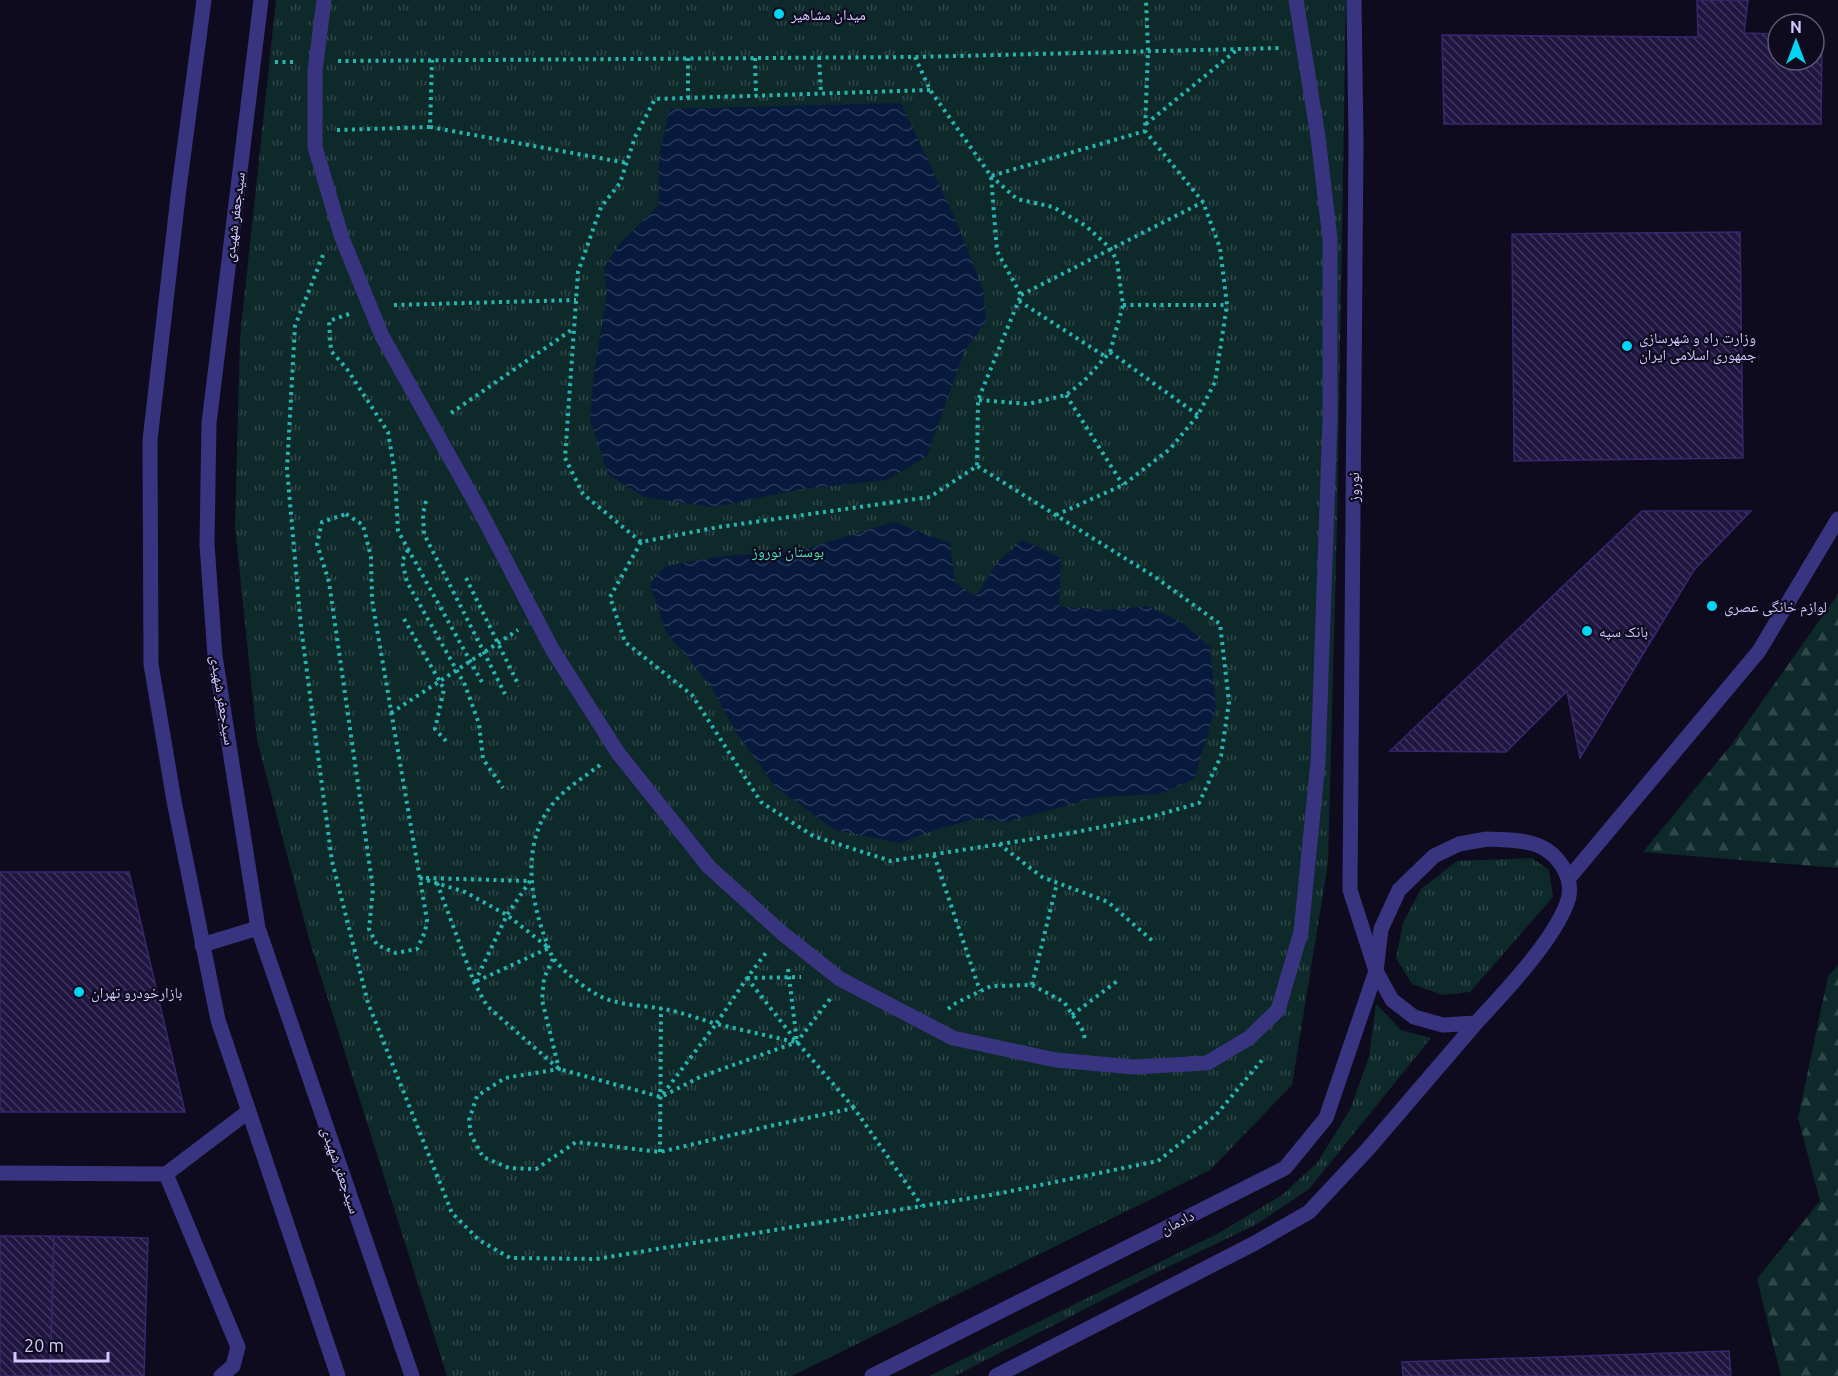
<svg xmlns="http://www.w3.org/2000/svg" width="1838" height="1376" font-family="Ubuntu,'Noto Naskh Arabic',sans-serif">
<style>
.grass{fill:url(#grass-tufts)}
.forest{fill:url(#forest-firs)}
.water{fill:url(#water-waves)}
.building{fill:url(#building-back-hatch);stroke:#37276e;stroke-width:1.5}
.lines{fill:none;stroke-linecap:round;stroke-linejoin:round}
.path{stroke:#27b5b0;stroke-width:4;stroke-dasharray:3 4.5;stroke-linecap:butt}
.service{stroke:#393480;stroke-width:15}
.pedestrian{stroke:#393480;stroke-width:15}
.tertiary{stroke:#393480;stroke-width:15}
.poi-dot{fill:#00d6f4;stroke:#0f0b1f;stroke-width:2}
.labels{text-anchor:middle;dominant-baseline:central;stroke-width:4.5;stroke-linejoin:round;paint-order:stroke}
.poi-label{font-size:15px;fill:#d1c9ff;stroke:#0f0b1f;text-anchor:start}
.street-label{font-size:15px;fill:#d1c9ff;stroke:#0f0b1f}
.park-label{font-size:15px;fill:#50e4c3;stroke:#0f0b1f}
</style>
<defs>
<pattern id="grass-tufts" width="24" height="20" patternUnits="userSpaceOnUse" patternTransform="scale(1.5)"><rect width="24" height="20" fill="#0e2929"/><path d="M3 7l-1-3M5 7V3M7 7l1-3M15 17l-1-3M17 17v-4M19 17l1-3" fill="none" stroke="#304749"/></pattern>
<pattern id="forest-firs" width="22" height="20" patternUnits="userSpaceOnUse" patternTransform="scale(1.5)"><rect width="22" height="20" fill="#0e2929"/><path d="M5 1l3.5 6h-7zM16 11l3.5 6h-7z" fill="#304749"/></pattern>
<pattern id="water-waves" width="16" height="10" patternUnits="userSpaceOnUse" patternTransform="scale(1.5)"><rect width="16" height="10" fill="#07193d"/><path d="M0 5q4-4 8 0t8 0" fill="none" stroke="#2a395a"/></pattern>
<pattern id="building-back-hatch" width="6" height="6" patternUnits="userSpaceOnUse" patternTransform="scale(1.5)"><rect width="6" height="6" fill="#201641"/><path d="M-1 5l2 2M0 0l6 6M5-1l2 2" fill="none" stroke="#3f375e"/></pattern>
</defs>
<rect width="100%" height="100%" fill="#0f0b1f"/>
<!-- grass -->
<path class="grass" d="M276 0H1346L1337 523 1328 863 1292 1085 1210 1170 792 1376H447L309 939 257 740 235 526 240 338Z
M1532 858 1549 870 1553 897 1470 992 1442 995 1412 984 1396 958 1403 923 1421 889 1457 861Z
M1376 1004 1401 1030 1431 1038 1309 1189 1257 1224 1147 1277 955 1376H929L1217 1234 1282 1195 1317 1163 1350 1110 1369 1057Z"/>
<!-- forest -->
<path class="forest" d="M1838 594V868L1643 852 1732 744Z
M1838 965V1376H1781L1757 1279 1820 1201 1798 1118 1828 977Z"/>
<!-- water -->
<path class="water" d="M901 103 954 216 983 289 986 321 964 352 927 456 887 480 802 489 713 507 644 497 608 474 590 419 594 374 607 293 604 267 621 242 659 205V157L670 109Z
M893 522 950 543 955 583 976 596 997 563 1022 540 1061 558 1059 606 1105 610 1147 606 1183 623 1210 647 1216 706 1194 779 1159 794 1097 797 1006 822 978 818 938 829 900 843 835 830 775 786 735 731 712 687 666 632 650 583 666 566 717 557 803 550Z"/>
<!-- building -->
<path class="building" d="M1697 0H1748L1744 33 1778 34V60H1814V34L1822 35 1821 124H1444L1442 35 1698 37Z
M1740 232 1743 458 1514 461 1512 234Z
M1642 511H1751L1694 570 1580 758 1567 691 1506 752 1390 751Z
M0 872H129L185 1112H0Z
M0 1236H54L50 1376H0Z
M54 1236 148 1238 144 1376H50Z
M1729 1351 1731 1376H1403L1402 1362Z"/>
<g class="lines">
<!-- path -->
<path class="path" d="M819 57 821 93
M915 57 930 90 991 176 1145 131 1148 50 1146 0
M688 58V98
M755 58 756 96
M338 61 915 57 1282 48
M275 62H295
M930 90 655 99 635 137 620 183 601 207 578 272 565 458 583 494 641 542 719 527 930 497 977 466 978 400 1021 295 997 251 991 176
M1146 124 1238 49
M430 127 627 163
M337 130 430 127 432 60
M323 255 295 326 287 469 301 627 332 861 368 1003 452 1213 479 1240 510 1258 596 1259 996 1194 1158 1161 1216 1115 1262 1060
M1021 295 1203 202
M1019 301 1106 357
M394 305 576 300
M1123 305H1227
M349 314 329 321 331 351 347 369 388 432 395 474 398 531 483 684
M1110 352 1198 415
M1066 395 1123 485
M979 400 1028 404 1066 395 1084 381 1110 352 1123 305 1117 261 1110 248 1086 226 1053 207 1017 199 991 176
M451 413 573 329
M426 501 423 514 424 534 505 694
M346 514 363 525 371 557 372 600 427 920 425 932 417 949 396 953 377 945 369 929 373 889 329 582 317 544 322 522Z
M1056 515 1123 485 1170 449 1198 415 1215 382 1227 305 1220 248 1203 202 1145 131
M641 542 610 597 625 642 692 695 761 802 813 836 891 861 1071 833 1147 818 1199 803 1221 756 1229 702 1220 624 1155 577 977 466
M408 550 402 561 407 582 465 685 479 724 483 759 503 788
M466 578 519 686
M404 619 444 689 435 729 446 741
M391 713 518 630
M600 765C583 778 564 789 551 806 522 843 530 898 545 938 548 945 550 954 554 959 564 972 582 986 596 994 614 1005 638 1005 658 1008 678 1011 697 1018 716 1024L747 978 768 950
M999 844 1042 877 1108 902 1155 943
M934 855 980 991
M420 878 465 892 507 915 549 948 475 982
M426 878 530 881
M437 883 474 982 487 1006 559 1069 661 1097 700 1077 797 1042 830 999
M553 959 544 978 542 1000 559 1069 505 1078 477 1096 469 1120 471 1135 483 1157 509 1168 536 1169 576 1142 660 1152 770 1126 854 1108 922 1206
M788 969 797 1042
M747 978 801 977
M747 978 797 1042 854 1108
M475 982 507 915 530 881
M1032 985 1057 883
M948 1009 956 1003 991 986 1032 985 1064 1002 1083 1031 1085 1039
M1072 1015 1120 979
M663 1094 716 1024 795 1042
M660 1152 661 1008"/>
<!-- service -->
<path class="service" d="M204 0 179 188 150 440 151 664 174 801 218 1020 338 1376
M261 0 209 423 207 544 215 656 258 928 412 1376
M1354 0 1356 141 1350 890 1376 971
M1569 878 1759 651 1838 519
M202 945 258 928
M0 1173 166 1174 238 1347 233 1366 221 1376
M166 1174 249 1111"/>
<!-- pedestrian -->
<path class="pedestrian" d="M324 0 315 71V147L342 238 382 336 481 513 552 649 618 753 709 867 782 933 840 979 953 1038 1056 1060 1134 1067 1207 1063 1249 1038 1278 1010 1301 932 1318 762 1330 420V239L1318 137 1296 0"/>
<!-- tertiary -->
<path class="tertiary" d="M1487 839C1519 840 1549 839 1565 871 1570 880 1571 894 1567 903 1553 941 1505 992 1476 1023L1443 1025 1414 1017 1392 1000 1376 971 1381 929 1399 890 1434 856 1459 844Z
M872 1376 1285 1168 1326 1118 1376 971
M996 1376 1255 1243 1309 1212 1368 1149 1476 1023"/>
</g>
<!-- markers -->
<g class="poi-dot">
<circle cx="779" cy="14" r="6"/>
<circle cx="1627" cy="346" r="6"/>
<circle cx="1712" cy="606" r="6"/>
<circle cx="1587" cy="631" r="6"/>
<circle cx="79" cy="992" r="6"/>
</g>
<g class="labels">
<!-- poi labels -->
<g class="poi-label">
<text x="791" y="14">میدان مشاهیر</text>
<text x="1639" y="337">وزارت راه و شهرسازی<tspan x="1639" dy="17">جمهوری اسلامی ایران</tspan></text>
<text x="1724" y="606">لوازم خانگی عصری</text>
<text x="1599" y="631">بانک سپه</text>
<text x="91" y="992">بازارخودرو تهران</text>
</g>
<!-- street labels -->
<g class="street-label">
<text transform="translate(234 217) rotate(-83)">سیدجعفر شهیدی</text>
<text transform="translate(1353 487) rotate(-90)">نوروز</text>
<text transform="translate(223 700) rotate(81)">سیدجعفر شهیدی</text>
<text transform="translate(341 1170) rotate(71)">سیدجعفر شهیدی</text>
<text transform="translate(1177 1222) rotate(-27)">دادمان</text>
</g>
<!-- park labels -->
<g class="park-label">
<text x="788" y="551">بوستان نوروز</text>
</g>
</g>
<!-- north arrow -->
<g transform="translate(1796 42)"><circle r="28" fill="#0f0b1f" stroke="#5d5779" stroke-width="1.5"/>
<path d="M0-4.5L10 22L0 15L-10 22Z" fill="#00d6f4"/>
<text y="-9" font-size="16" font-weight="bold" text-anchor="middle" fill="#d1c9ff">N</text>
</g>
<!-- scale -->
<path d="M15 1352v9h93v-9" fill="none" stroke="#d1c9ff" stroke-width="3"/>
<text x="24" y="1352" font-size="18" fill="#d1c9ff" stroke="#0f0b1f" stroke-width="4.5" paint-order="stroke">20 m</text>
</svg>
